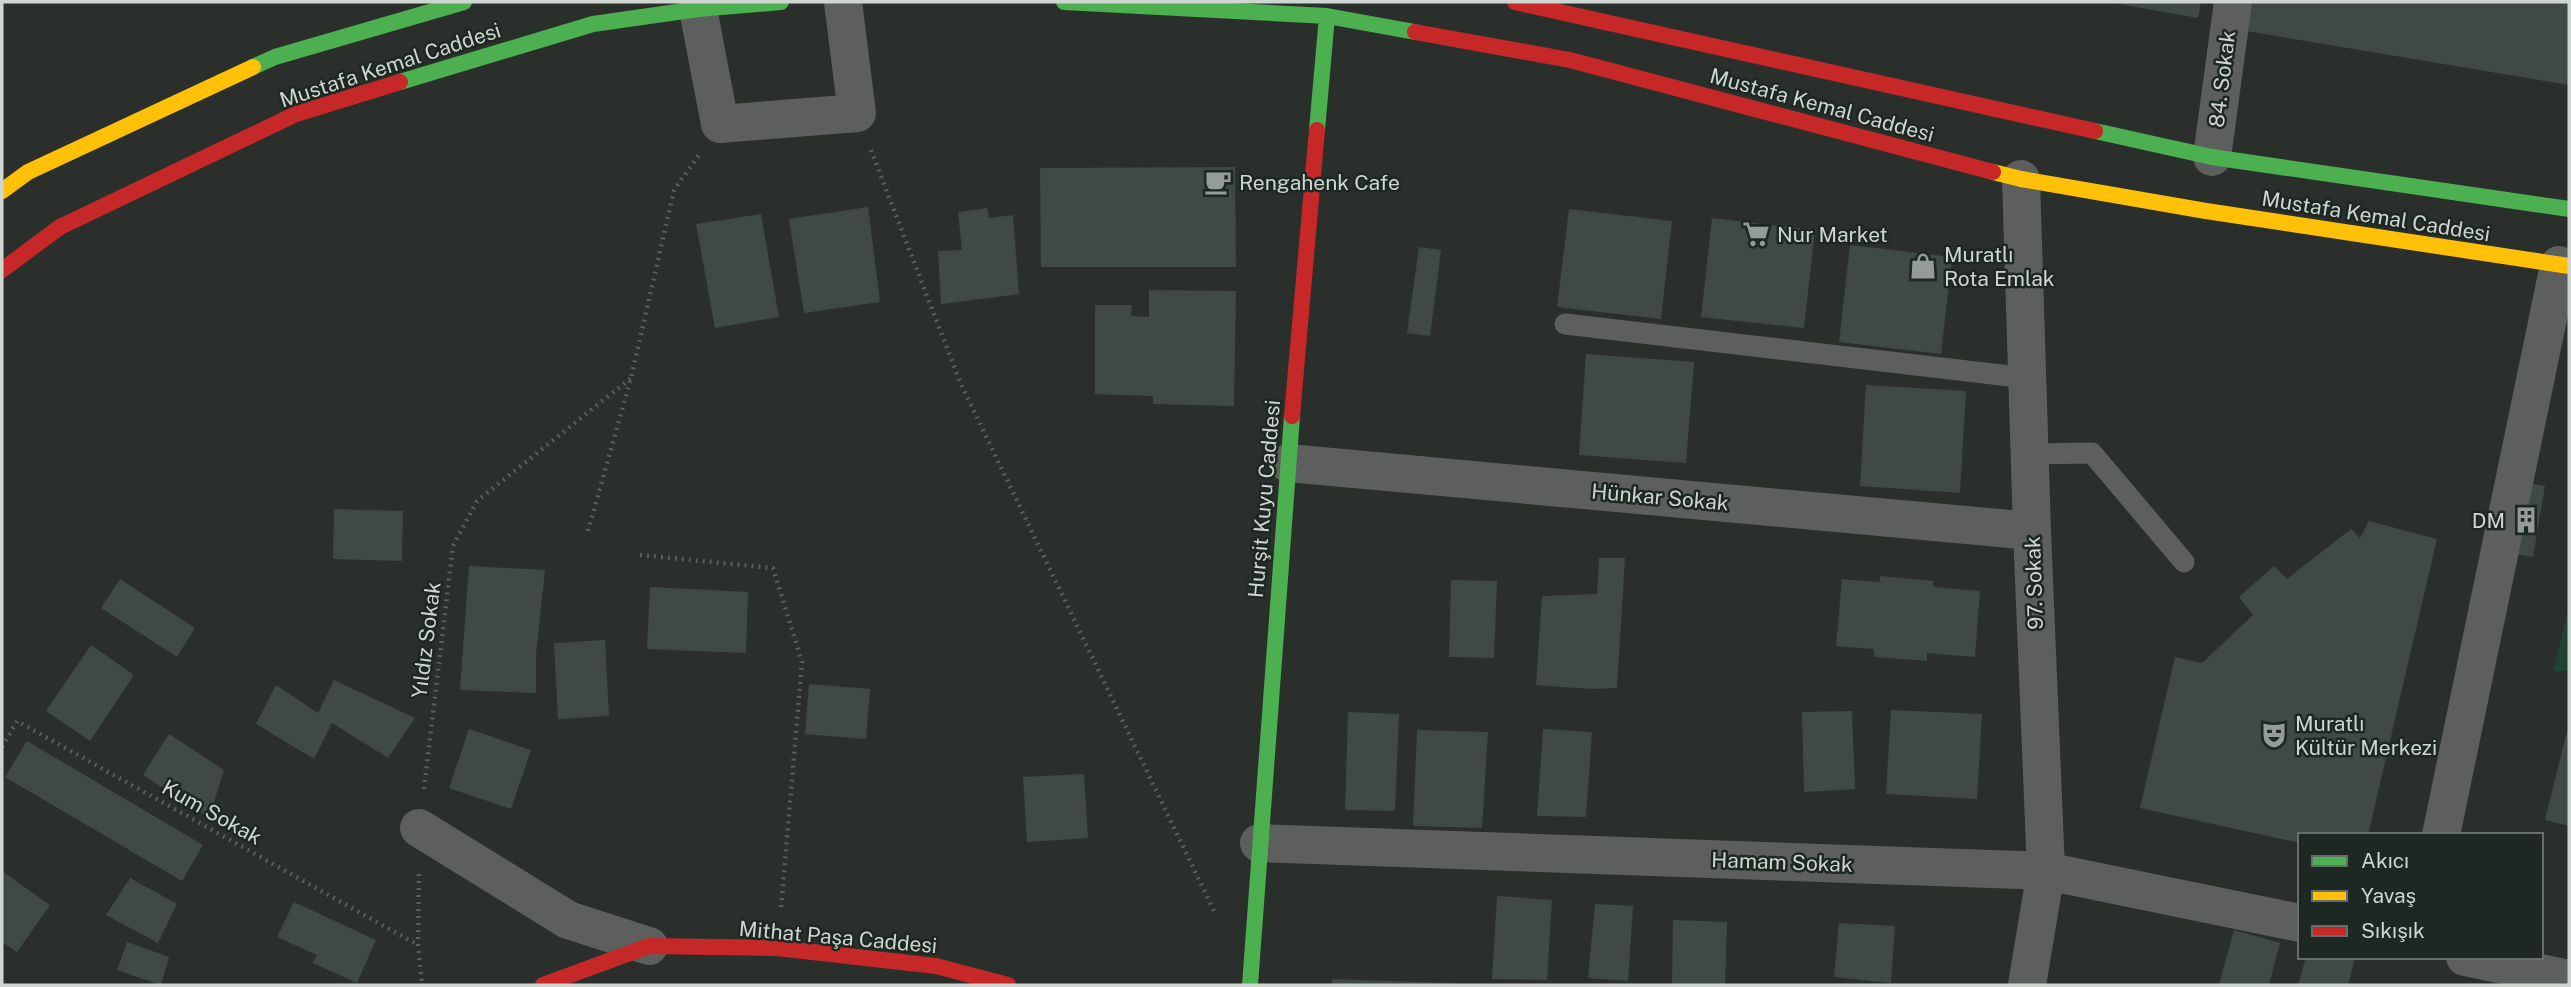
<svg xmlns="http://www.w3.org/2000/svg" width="2571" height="987" font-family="'Public Sans',sans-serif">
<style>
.green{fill:#204233}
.building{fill:#3f4a45}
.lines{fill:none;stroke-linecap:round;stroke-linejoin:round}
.path{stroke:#5a5d5c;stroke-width:4.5;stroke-dasharray:2 5;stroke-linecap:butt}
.lane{stroke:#5c5f5d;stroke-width:21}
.street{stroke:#5c5f5d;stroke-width:38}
.fast{stroke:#4caf50;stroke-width:16}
.slow{stroke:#ffc107;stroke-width:16}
.jam{stroke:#c62828;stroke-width:16}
.labels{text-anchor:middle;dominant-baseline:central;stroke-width:5;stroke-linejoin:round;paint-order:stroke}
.street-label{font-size:21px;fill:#cfd6d2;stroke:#1e2823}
.poi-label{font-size:21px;fill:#cfd6d2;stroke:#1e2823;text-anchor:start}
</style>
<rect width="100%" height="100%" fill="#2a2f2c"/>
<!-- green -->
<path class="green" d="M2569 607V671H2553Z"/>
<!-- building -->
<path class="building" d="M2108 2H2201L2198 18Z
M2239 2H2569V85L2234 29Z
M1235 167 1236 267H1041L1040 168Z
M868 207 880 302 804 313 789 219Z
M987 208 989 218 1013 215 1019 294 941 304 938 251 962 250 958 212Z
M1569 209 1672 221 1661 319 1557 307Z
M761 214 779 317 715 328 696 224Z
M1712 218 1815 230 1804 328 1701 317Z
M1850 245 1952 257 1941 354 1839 342Z
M1419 247 1441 250 1430 336 1407 333Z
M1149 290 1236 291 1234 406 1153 404V396L1095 394V305H1132L1131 316 1149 317Z
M1586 354 1694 362 1686 463 1579 455Z
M1866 385 1966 391 1960 493 1860 486Z
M2520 482 2545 486 2533 557 2507 553Z
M334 509 403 511 402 561 333 559Z
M2369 521 2437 539 2368 835H2300V843L2140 808 2175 657 2202 663 2253 615 2239 597 2274 566 2287 579 2351 529 2360 538Z
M1599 558H1625L1617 688 1591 689 1536 685 1542 596 1597 594Z
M469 566 545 570 536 654V693L460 690Z
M1880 576 1933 581V587L1980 591 1975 657 1927 653V661L1874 657V649L1836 646 1842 579 1880 582Z
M120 579 195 628 177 657 101 608Z
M1451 580 1497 581 1494 658 1449 657Z
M650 587 748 592 746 653 647 649Z
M605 640 609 716 558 719 554 643Z
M91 645 134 675 90 741 46 711Z
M334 680 415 718 388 758 332 723 314 759 256 724 276 685 318 713Z
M809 684 870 689 866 739 805 734Z
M1891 710 1982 714 1977 799 1886 794Z
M1852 711 1855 789 1804 792 1802 712Z
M1348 712 1399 714 1395 811 1345 810Z
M469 729 531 750 511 809 449 788Z
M1543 729 1592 732 1586 817 1537 816Z
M1417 730 1488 732 1482 828 1413 826Z
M2567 731 2569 732V826L2545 820Z
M169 734 224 770 209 818 143 775Z
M27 741 203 845 182 881 5 777Z
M1084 774 1088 838 1027 842 1023 777Z
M2 871 50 905 17 952 2 942Z
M130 878 177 904 158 943 106 915Z
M1497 896 1552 900 1547 980 1492 979Z
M294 902 376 940 357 983 313 963 317 955 277 937Z
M1595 904 1633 906 1628 981 1588 978Z
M1673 920 1727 922 1725 985H1672Z
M1839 923 1895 926 1891 983 1834 977Z
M2234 930 2280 943 2269 985H2219Z
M127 942 169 957 161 985 117 970Z
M2306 957 2355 958 2348 985H2298Z
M1332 979 1450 983V985H1332Z"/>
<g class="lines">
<!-- path -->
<path class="path" d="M871 150 960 382 1214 911
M588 531 631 378 674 190 699 155
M640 555 773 568 802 662 781 909
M2 747 17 721 418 945
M424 789 453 546 477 501 631 378
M419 874 418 945 422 985"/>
<!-- lane -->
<path class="lane" d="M1565 324 2027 378
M2030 454 2092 453 2184 562"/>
<!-- street -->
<path class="street" d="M698 9 720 124 857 113 843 2
M2212 157 2233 2
M2021 179 2032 531 2046 871 2027 985
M1288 463 2032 531
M419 828 568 920 649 946
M2441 835 2559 265
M1259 843 2046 871 2300 923
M2465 957 2569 979"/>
<!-- fast -->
<path class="fast" d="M1064 2 1327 16 1415 32
M253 67 275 57 464 2
M400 82 593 24 698 9 781 2
M1317 130 1327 16
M2095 131 2212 157 2569 209
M1250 985 1292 416"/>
<!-- slow -->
<path class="slow" d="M1993 172 2021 179 2206 211 2569 266
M2 191 28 172 253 67"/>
<!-- jam -->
<path class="jam" d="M1515 2 2095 131
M1415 32 1570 60 1993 172
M2 270 60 227 296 114 400 82
M1292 416 1317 130
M543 985 649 946 777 948 936 966 1008 985"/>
</g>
<!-- icons -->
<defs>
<g id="cafe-bare" transform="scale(2.1)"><path d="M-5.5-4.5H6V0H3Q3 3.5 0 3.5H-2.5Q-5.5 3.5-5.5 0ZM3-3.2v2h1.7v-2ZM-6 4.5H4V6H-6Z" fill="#959c98" stroke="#1e2823" stroke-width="2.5" paint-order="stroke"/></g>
<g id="supermarket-bare" transform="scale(2.1)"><path d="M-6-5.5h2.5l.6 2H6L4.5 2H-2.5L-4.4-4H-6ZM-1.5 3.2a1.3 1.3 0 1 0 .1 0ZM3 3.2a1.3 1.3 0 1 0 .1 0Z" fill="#959c98" stroke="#1e2823" stroke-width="2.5" paint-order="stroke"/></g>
<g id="shop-bare" transform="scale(2.1)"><path d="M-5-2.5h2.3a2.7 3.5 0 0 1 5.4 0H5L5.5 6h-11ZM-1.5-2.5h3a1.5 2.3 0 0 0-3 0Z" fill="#959c98" stroke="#1e2823" stroke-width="2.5" paint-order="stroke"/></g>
<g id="building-bare" transform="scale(2.1)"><path d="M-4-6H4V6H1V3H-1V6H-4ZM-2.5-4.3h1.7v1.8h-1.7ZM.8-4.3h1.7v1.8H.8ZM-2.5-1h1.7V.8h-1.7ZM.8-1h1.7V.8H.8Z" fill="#959c98" stroke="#1e2823" stroke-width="2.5" paint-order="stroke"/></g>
<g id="theatre-bare" transform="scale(2.1)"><path d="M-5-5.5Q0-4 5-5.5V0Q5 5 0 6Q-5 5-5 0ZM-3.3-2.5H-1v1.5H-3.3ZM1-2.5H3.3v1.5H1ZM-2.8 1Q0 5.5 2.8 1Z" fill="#959c98" stroke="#1e2823" stroke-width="2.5" paint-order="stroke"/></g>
</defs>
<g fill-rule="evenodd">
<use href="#cafe-bare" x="1218" y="182"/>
<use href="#supermarket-bare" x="1756" y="234"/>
<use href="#shop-bare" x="1923" y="266"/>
<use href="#building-bare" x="2526" y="520"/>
<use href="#theatre-bare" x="2274" y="735"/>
</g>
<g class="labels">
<!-- street labels -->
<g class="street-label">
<text transform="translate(390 65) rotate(-18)">Mustafa Kemal Caddesi</text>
<text transform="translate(2222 79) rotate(-83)">84. Sokak</text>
<text transform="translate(1822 105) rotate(15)">Mustafa Kemal Caddesi</text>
<text transform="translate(2376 216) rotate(9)">Mustafa Kemal Caddesi</text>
<text transform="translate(1660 497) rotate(5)">Hünkar Sokak</text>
<text transform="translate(1264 499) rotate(-85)">Hurşit Kuyu Caddesi</text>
<text transform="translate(2034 583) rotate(-92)">97. Sokak</text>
<text transform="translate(426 640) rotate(-83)">Yıldız Sokak</text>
<text transform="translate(212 812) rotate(29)">Kum Sokak</text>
<text transform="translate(1782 862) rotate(2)">Hamam Sokak</text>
<text transform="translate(838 937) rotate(5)">Mithat Paşa Caddesi</text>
</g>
<!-- poi labels -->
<g class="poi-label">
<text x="1239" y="182">Rengahenk Cafe</text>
<text x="1777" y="234">Nur Market</text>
<text x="1944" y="254">Muratlı<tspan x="1944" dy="24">Rota Emlak</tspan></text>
<text x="2505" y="520" text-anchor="end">DM</text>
<text x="2295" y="723">Muratlı<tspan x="2295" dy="24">Kültür Merkezi</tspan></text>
</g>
</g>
<!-- border -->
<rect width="2571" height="987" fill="none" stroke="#cfd6d2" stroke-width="7"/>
<!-- legend -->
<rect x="2298" y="833" width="245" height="126" fill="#1e2823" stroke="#656e69" stroke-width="2"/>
<rect x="2312" y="856" width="35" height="10" fill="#4caf50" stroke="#656e69" stroke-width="2"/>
<text x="2361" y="868" font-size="21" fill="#cfd6d2">Akıcı</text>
<rect x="2312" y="891" width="35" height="10" fill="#ffc107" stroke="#656e69" stroke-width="2"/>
<text x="2361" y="903" font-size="21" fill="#cfd6d2">Yavaş</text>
<rect x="2312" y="926" width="35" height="10" fill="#c62828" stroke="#656e69" stroke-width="2"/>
<text x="2361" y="938" font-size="21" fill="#cfd6d2">Sıkışık</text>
</svg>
